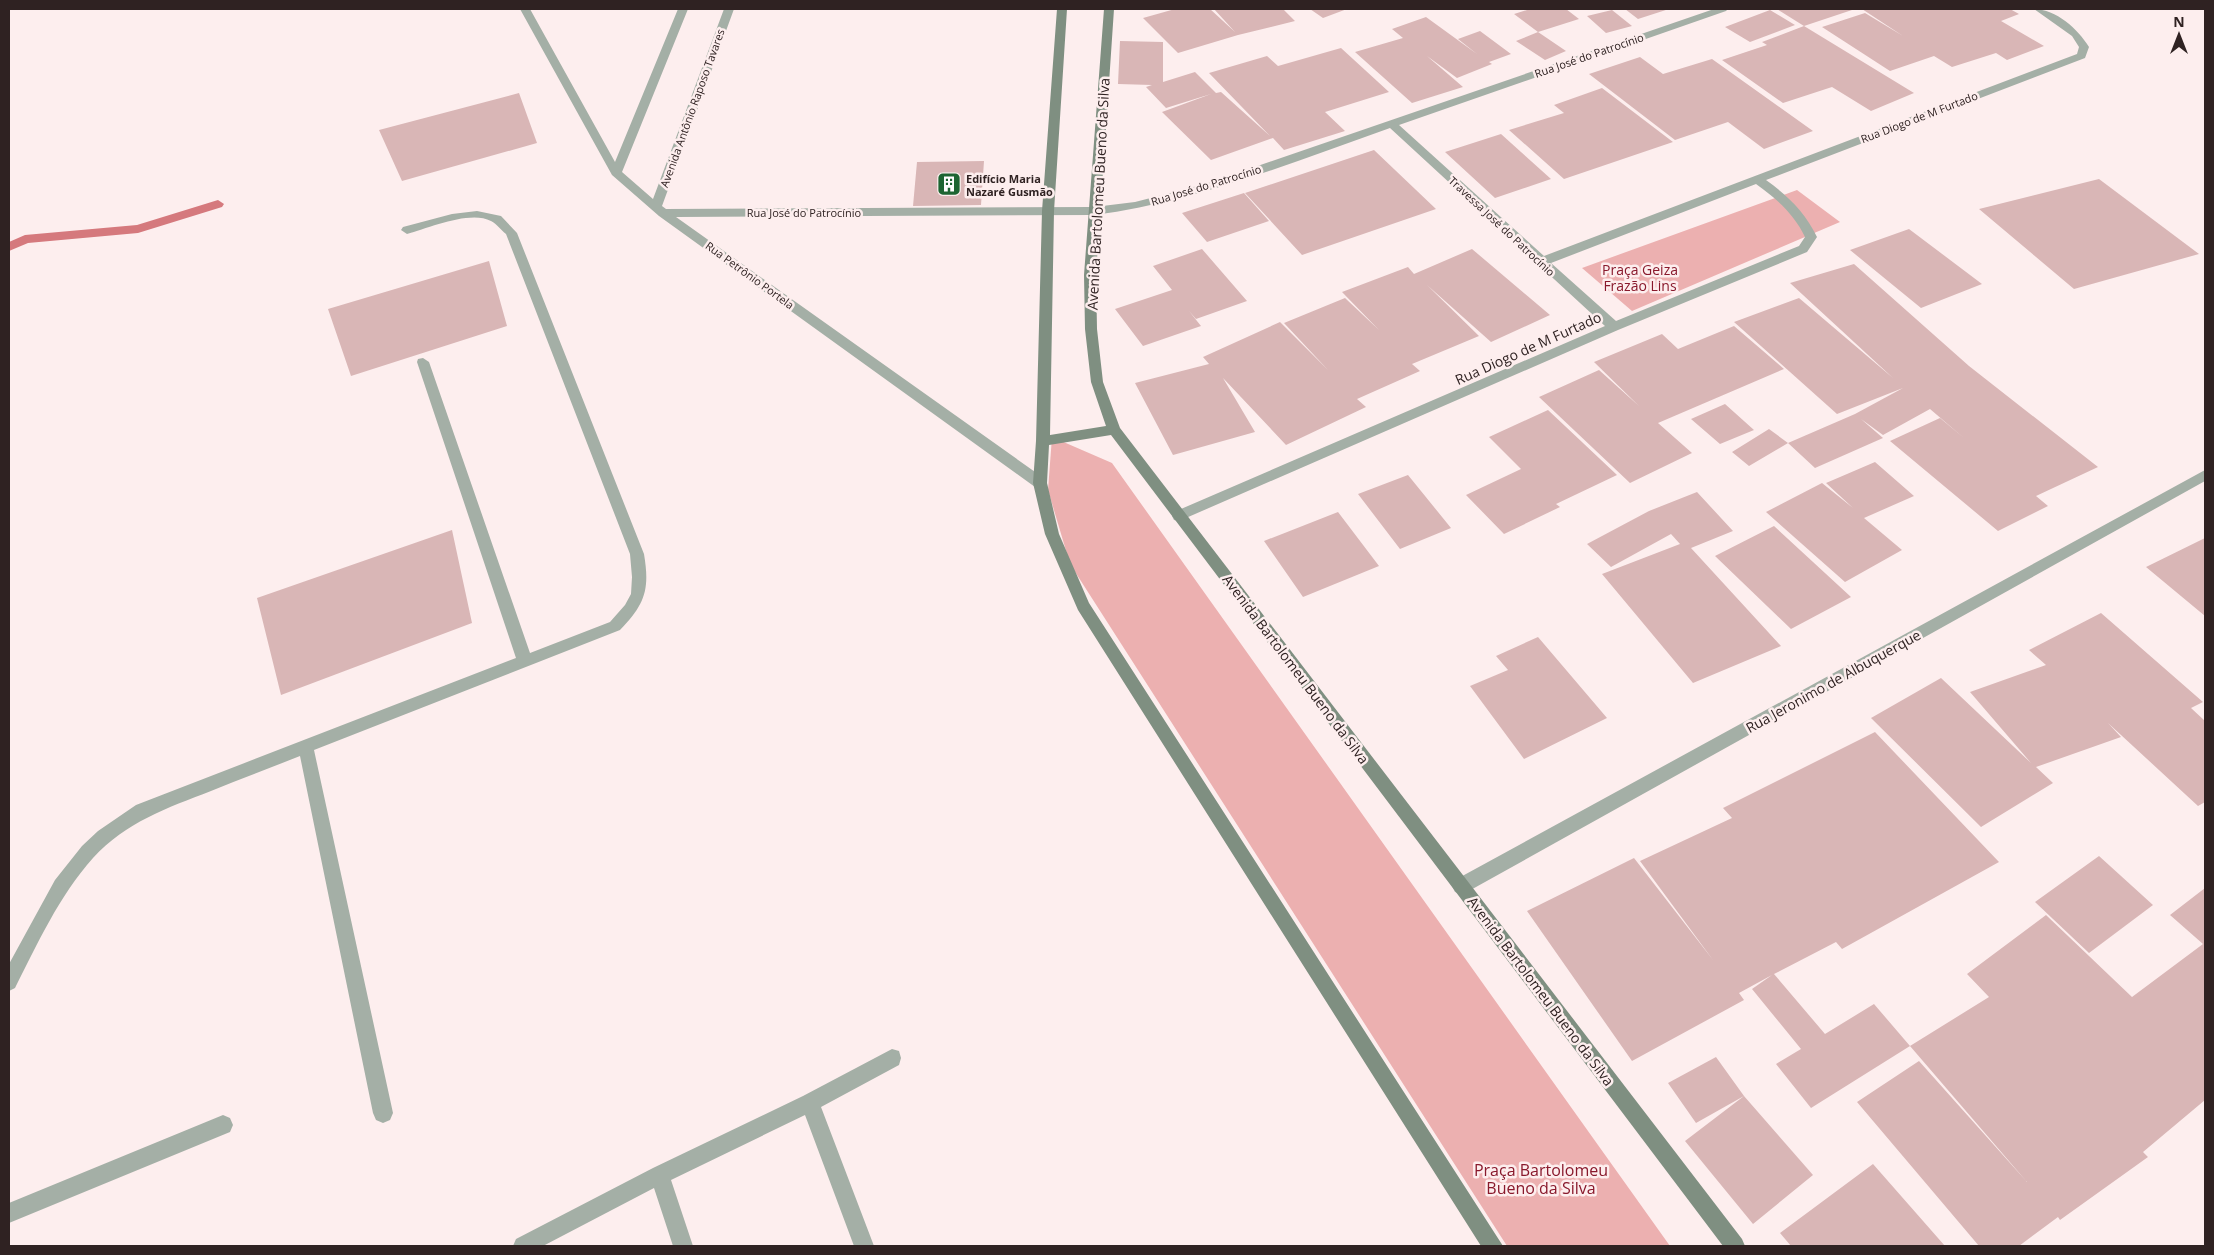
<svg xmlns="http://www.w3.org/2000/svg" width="2214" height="1255" font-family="'Open Sans',sans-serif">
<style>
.green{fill:#ecb0b0}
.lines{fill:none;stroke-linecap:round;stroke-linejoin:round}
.stream{fill:#d5797d;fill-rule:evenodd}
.building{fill:#d9b6b6}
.street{fill:#a4afa6;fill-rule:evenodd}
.secondary{fill:#7f8f81;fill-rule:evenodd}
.labels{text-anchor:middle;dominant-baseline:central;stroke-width:5;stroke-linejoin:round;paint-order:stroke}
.far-street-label{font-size:11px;fill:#2f2222;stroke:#fdeeee}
.far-poi-label{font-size:11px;font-weight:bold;fill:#2f2222;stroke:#fdeeee;text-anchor:start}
.street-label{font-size:14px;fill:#2f2222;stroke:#fdeeee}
.park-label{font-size:14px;fill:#89192c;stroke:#fdeeee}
.near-park-label{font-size:16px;fill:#89192c;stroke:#fdeeee}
</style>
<rect width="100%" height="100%" fill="#fdeeee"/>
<!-- green -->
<path class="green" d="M1797 190 1840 222 1632 311 1582 268Z
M1052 437 1112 463 1670 1246H1507L1070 564 1048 490Z"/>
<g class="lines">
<!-- stream -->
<path class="stream" d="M218 200 224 204 222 207 138 233 28 243 9 251V242L25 235 137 225Z"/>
</g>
<!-- building -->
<path class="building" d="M1175 9H1210L1235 32 1214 9H1283L1295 21 1238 35 1178 53 1143 18Z
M1310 9H1347L1323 18Z
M1530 9H1566L1579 19 1538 32 1514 14Z
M1625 9H1669L1638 19Z
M1777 9H1855L1804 26Z
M1862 9H2010L2019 14 2001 21 2044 46 2007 60 1996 53 1952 67 1934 56 1890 71 1822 27 1865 13 1903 36Z
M1612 10 1632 26 1606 33 1587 16Z
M1770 10 1795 25 1750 42 1725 27Z
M1426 17 1477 54 1458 39 1480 31 1511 54 1489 62 1492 64 1457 78 1427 56 1463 87 1412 103 1355 52 1403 38 1392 29Z
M1804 26 1914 93 1871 111 1832 87 1783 103 1722 60 1767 45 1762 42Z
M1538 32 1566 51 1545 60 1516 41Z
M1120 41 1163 42V82L1195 72 1216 93 1221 92 1270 136 1209 73 1267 56 1278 66 1341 48 1389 92 1325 112 1345 131 1284 150 1273 138 1211 160 1162 112 1211 94 1166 108 1146 87 1152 85 1118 84Z
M1640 57 1663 74 1712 59 1813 131 1764 149 1728 122 1675 140 1589 74Z
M1602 88 1673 142 1564 179 1509 130 1564 113 1554 105Z
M519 93 537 143 402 181 379 130Z
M1501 134 1551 179 1495 198 1445 152Z
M1374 150 1436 209 1302 255 1245 193Z
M984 161 981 205 913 206 917 162Z
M2099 179 2199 254 2074 289 1979 209Z
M1244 193 1269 221 1207 242 1182 213Z
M1909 229 1982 284 1921 308 1850 250Z
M1202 249 1247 301 1196 319 1189 311 1201 326 1143 346 1115 309 1172 290 1153 266Z
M1472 249 1550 315 1491 342 1427 285 1479 336 1412 364 1420 371 1357 399 1366 407 1286 445 1223 378 1255 432 1173 455 1135 383 1209 364 1203 357 1280 322 1328 370 1284 323 1345 298 1379 330 1342 292 1408 267 1414 274Z
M489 261 507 326 351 376 328 309Z
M1854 264 1969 366 2098 467 2036 496 2048 506 1998 531 1890 441 1940 418 1964 438 1930 409 1883 435 1861 419 1883 438 1815 468 1788 443 1855 414 1903 388 1837 414 1734 322 1799 298 1893 378 1790 283Z
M1734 326 1784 369 1658 423 1692 453 1630 483 1539 397 1599 370 1639 406 1594 362 1662 334 1678 349Z
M1725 404 1754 430 1720 444 1691 419Z
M1548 410 1617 475 1556 504 1560 507 1504 534 1466 495 1521 469 1489 437Z
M1769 429 1788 443 1749 466 1732 452Z
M1875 462 1914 496 1864 518 1902 550 1845 582 1766 512 1822 483 1853 508 1826 483Z
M1408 475 1451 528 1400 549 1358 494Z
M1697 492 1733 531 1691 548 1781 646 1693 683 1602 574 1680 544 1671 534 1611 567 1587 544 1649 511Z
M1338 512 1379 566 1303 597 1264 541Z
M1774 526 1851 597 1791 629 1715 556Z
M452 530 472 623 281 695 257 598Z
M2205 538V616L2146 567Z
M2101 613 2203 702 2191 708 2205 721V802L2198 806 2108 723 2121 737 2036 767 2053 783 1981 827 1871 718 1941 678 2031 763 1970 692 2046 665 2029 650Z
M1538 637 1607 718 1524 759 1470 686 1508 670 1496 656Z
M1875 732 1999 862 1842 949 1836 942 1774 974 1825 1034 1874 1004 1910 1046 1811 1108 1776 1064 1801 1049 1752 989 1772 975 1739 993 1744 1000 1632 1061 1527 911 1634 858 1713 960 1640 861 1732 818 1723 808Z
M2099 856 2153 905 2089 953 2035 902Z
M2205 888V1100L2143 1152 2148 1157 2060 1220 2058 1217 2019 1246H1979L1857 1102 1919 1061 2027 1182 1910 1046 1989 997 1967 974 2046 915 2132 997 2203 944 2170 915Z
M1716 1057 1744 1096 1813 1175 1753 1224 1685 1141 1744 1096 1696 1123 1668 1083Z
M1873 1164 1945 1246H1791L1780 1233Z"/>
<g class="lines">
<!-- street -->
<path class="street" d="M520 9H530L615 162 678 9H688L622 172 653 199 724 9H734L662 206 666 209 1094 207 1135 202 1205 184 1714 9H1728L1726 11 1399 125 1544 256 2077 54 2079 47 2072 36 2034 9C2056 9 2078 29 2089 47L2085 58 1766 180C1788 196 1805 212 1817 237L1807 252 1618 330 1179 521 1174 520 1172 516 1174 512 1605 326 1390 128C1293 162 1196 202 1094 215L676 217 1045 479 1047 483 1045 487H1035L659 216 612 175ZM1756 184C1777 199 1794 214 1805 237L1799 246 1616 321 1551 263Z
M477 211 501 216 517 233 644 554C650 590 645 604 620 630L314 750 393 1113 390 1120 383 1123 376 1120 373 1113 300 756C270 768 240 779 211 791 167 808 126 822 93 858 59 896 38 943 15 988L9 991V964L55 880 82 846 98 831 136 805 516 658 417 362 418 359 423 358 429 362 530 653 610 622 625 605 631 594 632 577 630 554 506 234C501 230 497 224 491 221 470 210 429 228 407 234L401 230 403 227 452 214Z
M2205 470V481L1467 892 1461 894 1455 892 1452 886 1455 880Z
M892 1049 899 1051 901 1058 899 1065 821 1107 874 1246H854L805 1115 671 1180 693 1246H673L654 1188 543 1246H513L516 1239 653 1168 803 1096Z
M223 1115 230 1118 233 1125 230 1132 9 1223V1203Z"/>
<!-- secondary -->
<path class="secondary" d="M1057 9H1067L1054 211 1050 435 1106 426 1091 382 1085 329 1084 275 1104 9H1114L1096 275 1097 329 1103 382 1120 428 1742 1239 1745 1246H1723L1111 435 1049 445 1047 483 1059 534 1089 603 1503 1246H1481L1078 610 1045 534 1033 483 1036 441 1042 211Z"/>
</g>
<!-- icons -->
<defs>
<g id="building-square" transform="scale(1.25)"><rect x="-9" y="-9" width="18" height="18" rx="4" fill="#1d6532" stroke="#fdeeee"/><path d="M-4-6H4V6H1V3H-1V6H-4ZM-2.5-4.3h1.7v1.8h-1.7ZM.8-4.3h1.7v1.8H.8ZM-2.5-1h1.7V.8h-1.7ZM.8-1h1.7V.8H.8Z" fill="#fff"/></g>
</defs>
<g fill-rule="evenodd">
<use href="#building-square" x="949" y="184"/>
</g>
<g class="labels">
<!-- far-street labels -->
<g class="far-street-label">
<text transform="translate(1589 55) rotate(-19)">Rua José do Patrocínio</text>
<text transform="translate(692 108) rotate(-70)">Avenida Antônio Raposo Tavares</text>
<text transform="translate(1919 117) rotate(-21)">Rua Diogo de M Furtado</text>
<text transform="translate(1206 185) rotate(-17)">Rua José do Patrocínio</text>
<text x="804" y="212">Rua José do Patrocínio</text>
<text transform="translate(1502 226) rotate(43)">Travessa José do Patrocínio</text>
<text transform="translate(750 275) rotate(36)">Rua Petrônio Portela</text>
</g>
<!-- far-poi labels -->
<g class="far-poi-label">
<text x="966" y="178">Edifício Maria<tspan x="966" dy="13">Nazaré Gusmão</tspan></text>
</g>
<!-- street labels -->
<g class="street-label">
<text transform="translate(1098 194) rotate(-87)">Avenida Bartolomeu Bueno da Silva</text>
<text transform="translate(1528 348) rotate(-24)">Rua Diogo de M Furtado</text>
<text transform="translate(1296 669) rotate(53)">Avenida Bartolomeu Bueno da Silva</text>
<text transform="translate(1833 681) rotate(-29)">Rua Jeronimo de Albuquerque</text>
<text transform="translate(1541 991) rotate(53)">Avenida Bartolomeu Bueno da Silva</text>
</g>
<!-- park labels -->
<g class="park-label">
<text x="1640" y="269">Praça Geiza<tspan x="1640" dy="16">Frazão Lins</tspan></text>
</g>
<!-- near-park labels -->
<g class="near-park-label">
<text x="1541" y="1170">Praça Bartolomeu<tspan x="1541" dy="18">Bueno da Silva</tspan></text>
</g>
</g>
<!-- border -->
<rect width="2214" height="1255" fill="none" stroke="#2f2222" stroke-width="20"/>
<!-- north arrow -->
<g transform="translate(2179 35)" stroke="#fdeeee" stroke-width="4" paint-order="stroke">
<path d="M0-4L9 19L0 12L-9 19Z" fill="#2f2222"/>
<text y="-8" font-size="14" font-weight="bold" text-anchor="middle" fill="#2f2222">N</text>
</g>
</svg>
